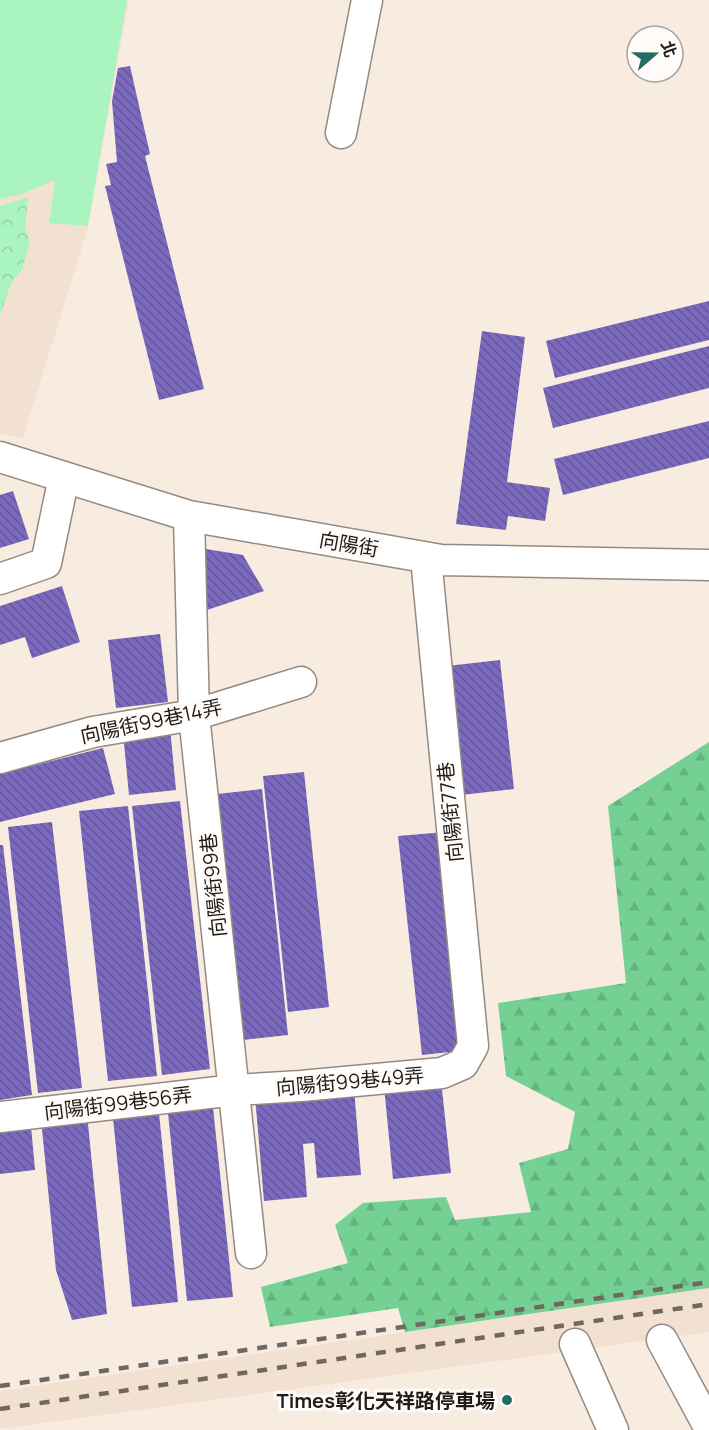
<svg xmlns="http://www.w3.org/2000/svg" width="709" height="1430" font-family="Manrope,'Noto Sans TC',sans-serif">
<style>
.built{fill:#f2e1d0}
.forest{fill:url(#forest-firs)}
.park{fill:url(#park-crowns)}
.pitch{fill:#aaf4c0}
.building{fill:url(#building-back-hatch)}
.lines{fill:none;stroke-linecap:round;stroke-linejoin:round}
.minor-casing{stroke:#958a81;stroke-width:33}
.minor{stroke:#fff;stroke-width:30}
.rail{stroke:#6f6862;stroke-width:4.5;stroke-dasharray:10 10;stroke-linecap:butt}
.poi-dot{fill:#236c64;stroke:#fefbf9;stroke-width:2}
.labels{text-anchor:middle;dominant-baseline:central;stroke-width:6;stroke-linejoin:round;paint-order:stroke}
.street-label{font-size:20px;fill:#201c18;stroke:#fefbf9}
.poi-label{font-size:20px;font-weight:bold;fill:#201c18;stroke:#fefbf9;text-anchor:end}
</style>
<defs>
<pattern id="forest-firs" width="22" height="20" patternUnits="userSpaceOnUse" patternTransform="scale(1.5)"><rect width="22" height="20" fill="#74d193"/><path d="M5 1l3.5 6h-7zM16 11l3.5 6h-7z" fill="#64b37e"/></pattern>
<pattern id="park-crowns" width="20" height="18" patternUnits="userSpaceOnUse" patternTransform="scale(1.5)"><rect width="20" height="18" fill="#aaf4c0"/><path d="M2 6a3 3 0 1 1 6 0M12 15a3 3 0 1 1 6 0" fill="none" stroke="#92d1a4"/></pattern>
<pattern id="building-back-hatch" width="6" height="6" patternUnits="userSpaceOnUse" patternTransform="scale(1.5)"><rect width="6" height="6" fill="#7b69bd"/><path d="M-1 5l2 2M0 0l6 6M5-1l2 2" fill="none" stroke="#645699"/></pattern>
</defs>
<rect width="100%" height="100%" fill="#f8ece1"/>
<!-- built -->
<path class="built" d="M0 0H129L87 231 23 438 0 434Z
M709 1288V1332L0 1429V1391Z"/>
<!-- forest -->
<path class="forest" d="M709 742V1288L405 1332 398 1308 270 1327 261 1287 348 1263 335 1225 363 1203 446 1197 455 1220 531 1212 519 1163 568 1149 575 1112 506 1076 498 1003 626 983 608 806Z"/>
<!-- park -->
<path class="park" d="M28 197 25 228 30 242 22 270 11 283 0 316V206Z"/>
<!-- pitch -->
<path class="pitch" d="M0 0H127L88 226 49 223 55 180 22 194 0 199Z"/>
<!-- building -->
<path class="building" d="M130 66 150 154 145 156 204 389 159 400 105 186 111 185 106 164 117 162 112 101 118 68Z
M709 301V340L555 378 546 341Z
M482 331 525 337 507 482 550 488 545 521 508 516 506 530 456 524Z
M709 346V388L553 428 543 388Z
M709 421V458L563 495 554 459Z
M13 491 29 539 0 548V495Z
M206 549 243 555 264 591 198 613 193 562Z
M62 586 80 642 32 658 25 637 0 645V606Z
M160 634 168 702 116 708 108 640Z
M500 660 514 789 461 795 447 666Z
M170 728 176 790 129 795 123 733Z
M103 748 115 794 0 822V774Z
M304 772 329 1007 288 1012 263 776Z
M262 789 288 1035 243 1040 217 794Z
M180 801 210 1069 162 1075 132 806Z
M128 806 157 1076 108 1081 79 811Z
M52 822 82 1088 38 1093 8 827Z
M445 832 468 1050 422 1055 398 836Z
M0 845H3L32 1095 0 1100Z
M441 1080 451 1173 393 1179 384 1086Z
M354 1088 361 1175 317 1178 314 1143 303 1144 307 1197 264 1201 255 1096Z
M212 1098 233 1297 187 1301 167 1103Z
M158 1103 178 1302 132 1307 112 1108Z
M87 1114 107 1314 72 1320 56 1270 41 1119Z
M31 1126 35 1170 0 1174V1129Z"/>
<g class="lines">
<!-- minor casing -->
<g class="minor-casing">
<path id="minor" d="M341 133 367 0
M0 457 189 516 441 560 709 565
M189 516 194 715 251 1253
M0 579 46 563 64 477
M0 758 93 732 194 715 301 682
M0 1117 235 1090 301 1086 442 1073 463 1064 473 1046 426 558
M662 1340 709 1427
M575 1344 613 1430"/>
</g>
<!-- minor -->
<use href="#minor" class="minor"/>
<!-- rail -->
<path class="rail" d="M0 1386 709 1282
M0 1409 709 1304"/>
</g>
<!-- markers -->
<circle class="poi-dot" cx="507" cy="1400" r="6"/>
<g class="labels">
<!-- street labels -->
<g class="street-label">
<text transform="translate(349 544) rotate(10)">向陽街</text>
<text transform="translate(151 721) rotate(-12)">向陽街99巷14弄</text>
<text transform="translate(450 812) rotate(-96)">向陽街77巷</text>
<text transform="translate(213 885) rotate(-96)">向陽街99巷</text>
<text transform="translate(350 1081) rotate(-5)">向陽街99巷49弄</text>
<text transform="translate(118 1103) rotate(-7)">向陽街99巷56弄</text>
</g>
<!-- poi labels -->
<g class="poi-label">
<text x="495" y="1400">Times彰化天祥路停車場</text>
</g>
</g>
<!-- north arrow -->
<g transform="translate(655 54) rotate(70)"><circle r="28" fill="#fefbf9" stroke="#a5a29f" stroke-width="1.5"/>
<path d="M0-4.5L10 22L0 15L-10 22Z" fill="#236c64"/>
<text y="-9" font-size="16" font-weight="bold" text-anchor="middle" fill="#201c18">北</text>
</g>
</svg>
